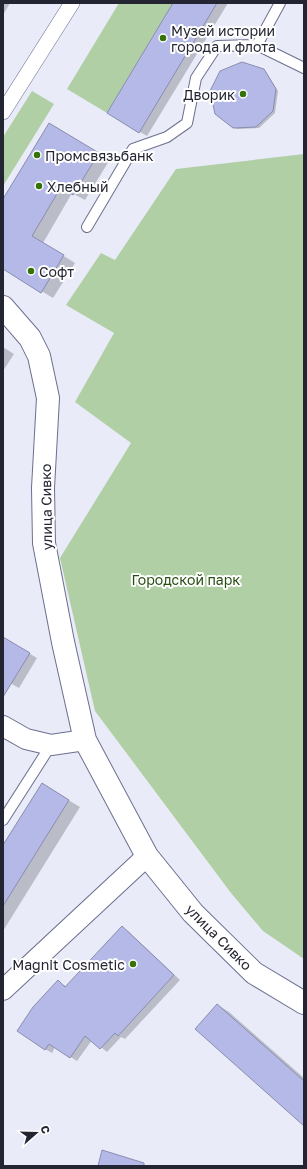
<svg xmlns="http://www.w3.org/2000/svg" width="307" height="1169" font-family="'Golos Text',sans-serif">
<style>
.green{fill:#b1cfa4}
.shadow{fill:#0003}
.building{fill:#b4b9e8;stroke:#8a8dae}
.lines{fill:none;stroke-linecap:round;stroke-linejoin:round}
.service-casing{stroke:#6c708e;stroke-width:12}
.pedestrian-casing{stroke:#6c708e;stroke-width:16}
.minor-casing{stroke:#6c708e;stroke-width:22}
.tertiary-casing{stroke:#6c708e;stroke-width:24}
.service{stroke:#fff;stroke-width:10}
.pedestrian{stroke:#fff;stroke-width:15}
.minor{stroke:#fff;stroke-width:20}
.tertiary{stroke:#fff;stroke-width:22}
.poi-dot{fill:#357207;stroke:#fff;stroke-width:1.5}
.labels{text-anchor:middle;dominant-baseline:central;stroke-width:4;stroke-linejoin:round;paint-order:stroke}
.poi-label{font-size:14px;fill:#242532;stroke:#fff;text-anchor:start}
.street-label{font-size:14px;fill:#242532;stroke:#fff}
.park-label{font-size:14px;fill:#284d12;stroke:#fff}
</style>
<rect width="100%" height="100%" fill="#e9ebf9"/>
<!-- green -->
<path class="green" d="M119 3H173L107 113 67 89Z
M32 91 54 104 3 186V137Z
M304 154V959L263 931 231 893 95 711 60 558 131 443 75 402 114 333 66 305 101 253 115 260 176 169Z"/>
<!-- shadow -->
<path class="shadow" d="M3 3H10L3 15Z
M174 3H228L147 136 108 113Z
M263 70 266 72 278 91 275 113 259 128 237 129 233 127Z
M61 131 109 161 85 200 72 193 43 243 75 263 53 298 3 268V201Z
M3 347 14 354 3 371Z
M3 638 37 658 19 688 3 679Z
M53 791 80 807 3 931V846Z
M122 928 128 931 180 980 125 1039 121 1037 107 1052 92 1040 77 1061 55 1047 52 1053 45 1049 58 981 67 987Z
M218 1005 229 1012 304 1078V1124Z"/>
<!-- building -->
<path class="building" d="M173 3H217L139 133 107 113Z
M242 62 264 69 276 89 273 111 256 127 233 128 215 114 210 91 220 71Z
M49 123 99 153 73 195 61 187 32 236 64 255 41 293 3 269V199Z
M3 637 30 653 3 697Z
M42 783 69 800 3 906V845Z
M122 926 174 975 118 1036 115 1033 100 1049 85 1036 70 1058 49 1044 45 1050 17 1031 33 1007 58 980 65 987Z
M217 1004 304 1081V1126L195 1029Z
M102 1150 144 1163V1166H98Z"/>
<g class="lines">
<!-- service casing -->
<g class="service-casing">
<path id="service" d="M257 45 304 68
M87 227 133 149 167 137 187 123 196 78 217 46 257 45 280 3
M3 820 51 745"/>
</g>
<!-- pedestrian casing -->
<g class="pedestrian-casing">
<path id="pedestrian" d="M3 112 72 3"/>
</g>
<!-- minor casing -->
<g class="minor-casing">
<path id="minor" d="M3 726 26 739 51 745 85 740
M3 990 147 856"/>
</g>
<!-- tertiary casing -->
<g class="tertiary-casing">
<path id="tertiary" d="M3 307 30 338 39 356 48 398 43 488 44 543 63 642 85 740 147 856 193 913 254 973 304 1003"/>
</g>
<!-- service -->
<use href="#service" class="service"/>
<!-- pedestrian -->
<use href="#pedestrian" class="pedestrian"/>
<!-- minor -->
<use href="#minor" class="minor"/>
<!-- tertiary -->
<use href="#tertiary" class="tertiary"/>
</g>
<!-- markers -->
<g class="poi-dot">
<circle cx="163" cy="38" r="4"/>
<circle cx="243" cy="94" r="4"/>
<circle cx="37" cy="155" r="4"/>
<circle cx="39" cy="186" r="4"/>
<circle cx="31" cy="271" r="4"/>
<circle cx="133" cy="964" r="4"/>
</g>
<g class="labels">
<!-- poi labels -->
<g class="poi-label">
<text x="171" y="30">Музей истории<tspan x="171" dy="16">города и флота</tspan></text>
<text x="235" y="94" text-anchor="end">Дворик</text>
<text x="45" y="155">Промсвязьбанк</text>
<text x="47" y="186">Хлебный</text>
<text x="39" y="271">Софт</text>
<text x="125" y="964" text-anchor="end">Magnit Cosmetic</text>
</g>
<!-- street labels -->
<g class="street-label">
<text transform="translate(46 507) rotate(-91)">улица Сивко</text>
<text transform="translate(219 937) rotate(45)">улица Сивко</text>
</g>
<!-- park labels -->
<g class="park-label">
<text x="186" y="579">Городской парк</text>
</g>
</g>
<!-- border -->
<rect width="307" height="1169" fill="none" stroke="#242532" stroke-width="8"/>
<!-- north arrow -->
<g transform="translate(36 1133) rotate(70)" stroke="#ffffff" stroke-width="3" paint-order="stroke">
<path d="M0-3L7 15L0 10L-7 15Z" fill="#242532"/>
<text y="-6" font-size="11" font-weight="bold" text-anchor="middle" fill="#242532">С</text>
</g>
</svg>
